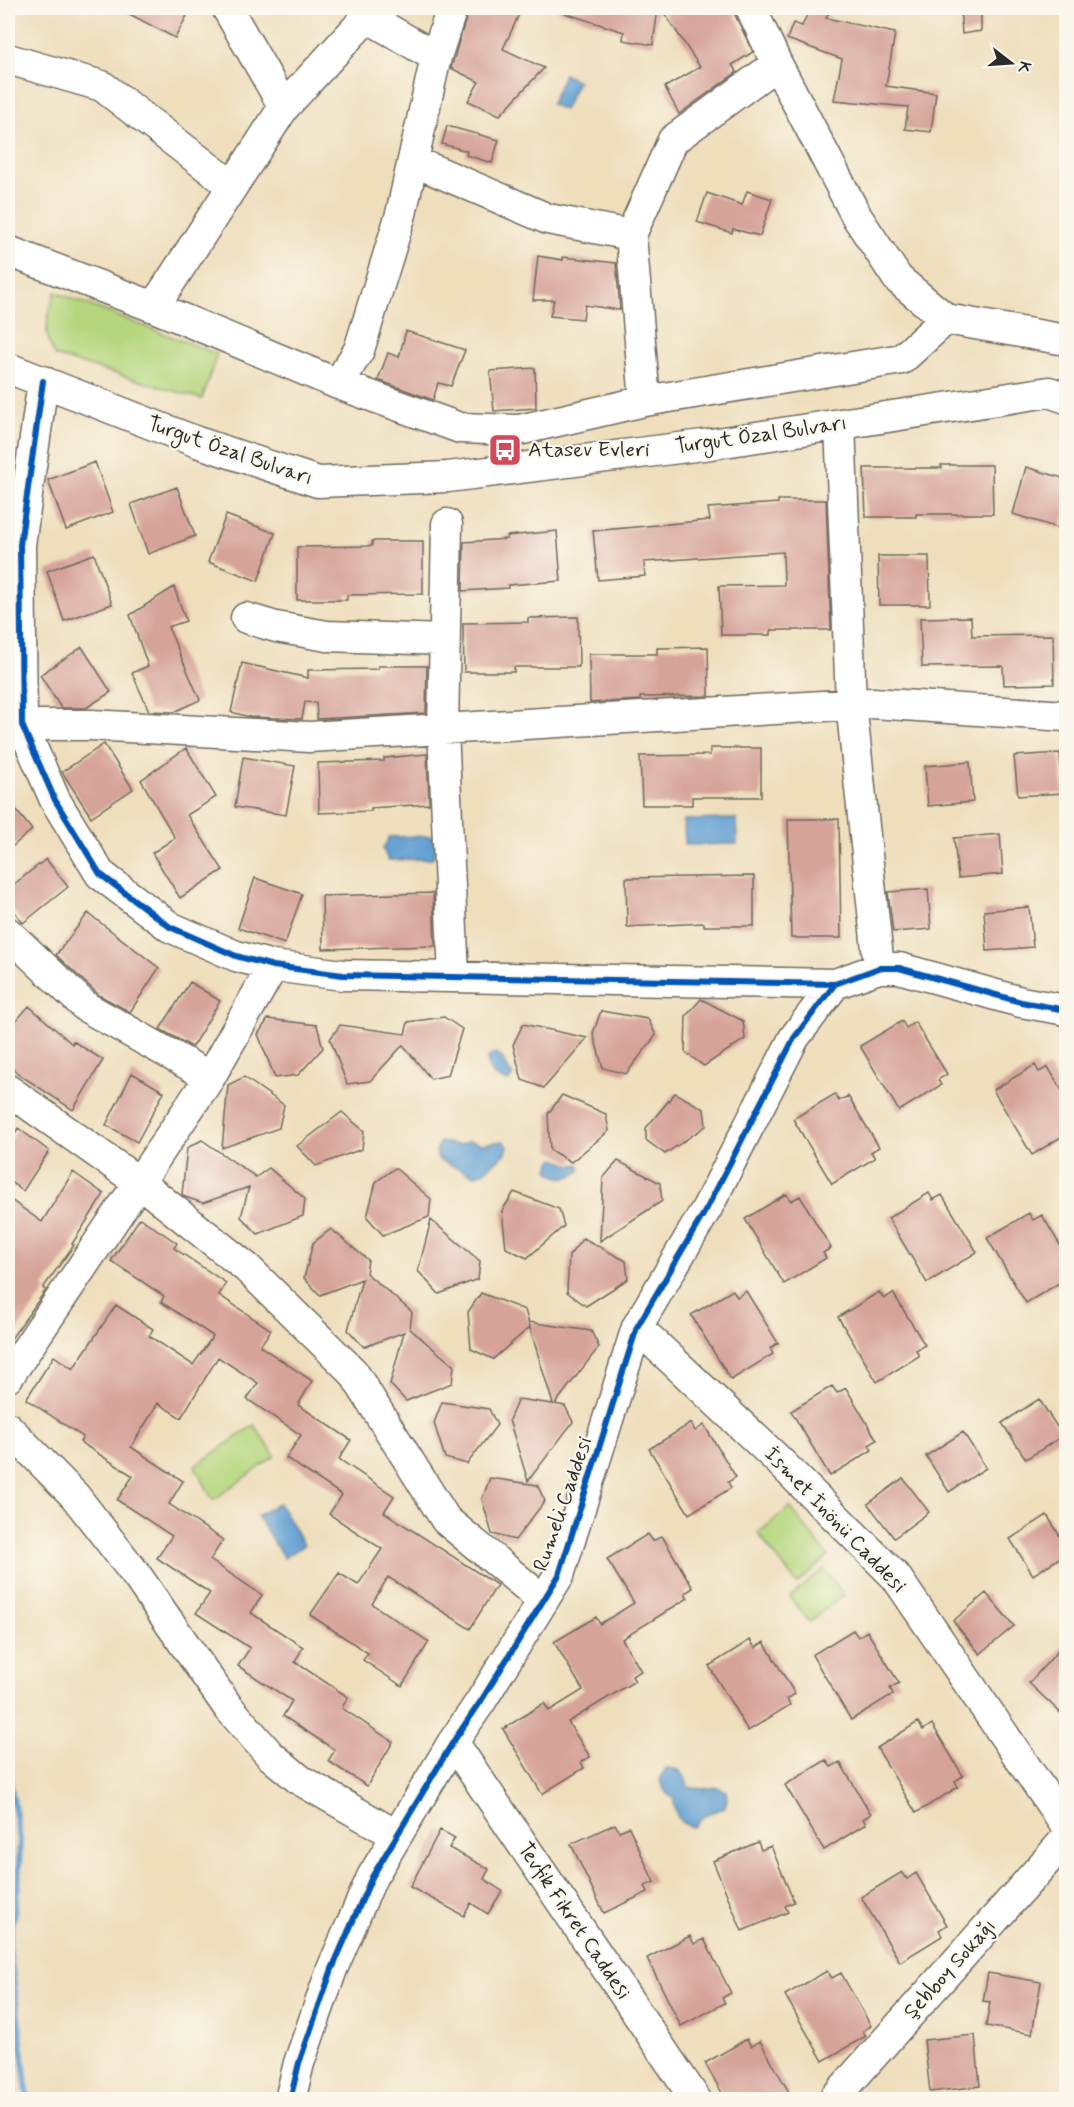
<svg xmlns="http://www.w3.org/2000/svg" width="1074" height="2107" font-family="Mynerve,sans-serif">
<style>
.green{fill:#b5d67d;stroke:#708054;stroke-width:1.5}
.water{fill:#619fd2;stroke:#46657e;stroke-width:1.5}
.lines{fill:none;stroke-linecap:round;stroke-linejoin:round}
.stream{stroke:#619fd2;stroke-width:6}
.building{fill:#d6a399}
.minor-casing{stroke:#6f6a5e;stroke-width:33}
.minor{stroke:#fff;stroke-width:30}
.cycleway-casing{stroke:#fbf7ec;stroke-width:10}
.cycleway{stroke:#0057b8;stroke-width:6}
.labels{text-anchor:middle;dominant-baseline:central;stroke-width:4.5;stroke-linejoin:round;paint-order:stroke}
.street-label{font-size:21px;fill:#2b2b2b;stroke:#fbf7ec}
.poi-label{font-size:21px;fill:#2b2b2b;stroke:#fbf7ec;text-anchor:start}
</style>
<rect width="100%" height="100%" fill="#fbf7ec"/>
<filter id="ink" filterUnits="userSpaceOnUse"><feTurbulence type="fractalNoise" baseFrequency=".0167" numOctaves="2"/><feDisplacementMap in="SourceGraphic" scale="12" xChannelSelector="R" yChannelSelector="G"/><feConvolveMatrix kernelMatrix="1 2 1 2 8 2 1 2 1" color-interpolation-filters="sRGB"/></filter>
<filter id="wash" filterUnits="userSpaceOnUse"><feTurbulence type="fractalNoise" baseFrequency=".008" numOctaves="4" result="noise"/><feDisplacementMap in="SourceGraphic" scale="24" xChannelSelector="R" yChannelSelector="G"/><feGaussianBlur stdDeviation="1.35" result="paint"/><feColorMatrix in="noise" values="0 0 0 0 0 0 0 0 0 0 0 0 0 0 0 0 0 1.4 0 .05"/><feComposite in="paint" operator="in"/></filter>
<g filter="url(#wash)">
<rect width="100%" height="100%" fill="#eedebc"/>
<!-- green -->
<path class="green" d="M55 292 217 354 202 399 55 356C41 330 48 319 55 292Z
M254 1425 275 1456 213 1500 195 1466Z
M790 1507 828 1556 797 1584 758 1533Z
M824 1569 844 1595 809 1622 790 1597Z"/>
<!-- water -->
<path class="water" d="M564 74 578 81 564 110 551 104Z
M736 819 737 844 685 845 684 820Z
M432 836 436 850 432 859 388 860 383 849 389 837Z
M495 1053C506 1056 504 1069 513 1075L509 1081C496 1080 486 1071 488 1058Z
M470 1141 482 1144 503 1141 508 1147 505 1154 480 1174 474 1175 439 1160C435 1154 436 1149 440 1142L459 1145Z
M554 1159 572 1165 579 1164 581 1170C571 1179 558 1181 549 1170L551 1162Z
M279 1503 304 1545 284 1558 257 1516Z
M667 1768 679 1770 686 1780 688 1787 702 1789 718 1787 726 1791C730 1815 716 1807 704 1816 700 1819 697 1824 694 1827 675 1823 677 1815 673 1798L667 1794 660 1782 662 1774Z"/>
<g class="lines">
<!-- stream -->
<path class="stream" d="M8 1770 20 1839 18 1886 9 1944 28 2100"/>
</g>
<g id="blocks">
<!-- building -->
<path class="building" d="M118 8H191L175 38Z
M469 8H522L503 49 544 68 500 115 468 101 479 82 451 68Z
M558 8H658L653 45 623 40 624 32 558 11Z
M661 8H734L735 15 753 52 732 65 737 72 679 114 665 87 700 67Z
M810 8H831L826 18 895 33 886 86 936 93 931 132 905 129 908 107 834 100 842 59 787 39 793 23 802 26Z
M960 8H981V31L962 34Z
M447 126 499 140 492 163 466 155 467 151 442 144Z
M747 191 772 199 760 236 733 229 732 233 697 222 707 193 742 205Z
M538 256 563 260V257L616 263 620 310 585 305 583 319 550 316 554 300H533Z
M406 331 465 350 451 386 438 383 433 400 378 380 388 353 399 357Z
M535 368 536 408 494 411 490 371Z
M95 462 113 512 66 530 48 480Z
M941 465H992L993 514H916V517H866L864 468H942Z
M1026 467 1066 479V509L1061 529 1013 514Z
M177 487 195 536 148 554 131 504Z
M778 500H826L831 630H771V635H721L719 586 784 585 783 552 644 562 645 576 598 580 593 531 710 520 708 508 778 503Z
M226 515 275 533 258 581 208 562Z
M557 531 561 581 508 585V588L463 591 464 542 507 539V536Z
M372 541H423V594L347 595V600H297V547L372 546Z
M94 554 112 604 64 621 47 571Z
M878 556H929L930 605H879Z
M174 587 186 621 168 627 200 700 174 712 149 711 132 673 148 666 130 615Z
M578 617 579 667H514V672H464L463 623 528 622V618Z
M971 617 972 636 1053 635 1054 684 1004 685 1003 666 922 667 920 618Z
M82 647 111 692 86 708H61L40 675Z
M708 647 709 696 640 697V700L590 703 589 654H657V648Z
M242 663 308 678V670L378 669V666H427L426 713 317 719 316 703 305 702 302 719 250 717 231 712Z
M104 744 133 789 91 817 62 772Z
M186 748 216 797 187 815 223 870 180 898 152 853 175 838 141 780Z
M710 748H761V797H692V805H642L640 756 710 755Z
M1060 753 1063 793 1018 796 1014 756Z
M427 754 429 804 371 808V811L319 813 318 763 384 761V758Z
M243 757 295 766 286 815 235 807Z
M970 762 973 802 928 806 925 766Z
M8 800 32 830 8 850Z
M788 819H839L841 938H791Z
M1000 834 1003 874 958 878 954 838Z
M46 859 68 887 23 923 8 903V889Z
M754 876V926H704V923L627 927 626 878Z
M255 878 302 894 285 944 238 928Z
M928 889 931 929 893 932 888 892Z
M433 893 435 946 323 949 322 896Z
M1029 907 1033 947 987 951 984 911Z
M88 913 159 968 130 1012 99 995 56 955Z
M190 982 220 1001 192 1047 160 1029Z
M701 999 743 1021 745 1039 704 1066 685 1052 686 1016Z
M29 1006 72 1044 73 1041 103 1060 73 1110 17 1073 8 1064V1030Z
M601 1011 648 1019 656 1035 626 1074 603 1068 593 1033Z
M444 1017 462 1029 448 1075 431 1079 403 1045 370 1081 347 1084 330 1039 340 1025 405 1034 408 1022Z
M268 1019 317 1025 323 1048 298 1075 275 1078 258 1034Z
M902 1021 906 1028 915 1022 947 1074 938 1080 941 1085 899 1111 860 1046Z
M523 1024 587 1038 544 1088 522 1080 513 1045Z
M1035 1065 1039 1072 1048 1067 1066 1097V1134L1032 1155 993 1090Z
M132 1073 164 1092 137 1142 106 1125Z
M244 1077 284 1105 279 1128 222 1148 228 1085Z
M675 1093 704 1109 706 1126 665 1154 646 1140V1128Z
M835 1094 839 1101 848 1096 879 1147 871 1152 875 1158 832 1184 793 1119Z
M562 1095 606 1114 609 1131 571 1162 550 1150 548 1114Z
M342 1112 364 1131 362 1149 316 1166 297 1146Z
M18 1128 49 1151 23 1191 8 1180V1145Z
M202 1140 256 1177 269 1168 305 1199 303 1216 258 1234 241 1217 249 1187 203 1203 185 1197 182 1194 187 1148Z
M618 1161 660 1183 662 1201 600 1241 603 1178Z
M395 1168 431 1199 429 1217 383 1235 367 1217 376 1182Z
M73 1172 104 1194 72 1244 74 1245 43 1288 46 1290 8 1343V1198L42 1222Z
M514 1192 559 1209 564 1226 527 1258 506 1248 502 1211Z
M929 1193 933 1200 942 1195 977 1252 927 1283 888 1218Z
M786 1194 791 1201 800 1196 831 1248 823 1253 826 1258 784 1284 745 1219Z
M1029 1213 1033 1220 1042 1215 1066 1255V1279L1026 1303 987 1238Z
M140 1218 177 1243 174 1248 226 1283 219 1295 271 1330 260 1346 312 1381 298 1405 351 1440 339 1459 394 1496 384 1512 497 1585 470 1629 388 1577 372 1604 429 1642 402 1686 363 1660 368 1653 310 1615 339 1573 358 1585 382 1549 329 1514 342 1495 286 1458 301 1435 247 1399 258 1383 218 1357 181 1418 158 1403 131 1447 183 1481 169 1504 223 1540 210 1560 262 1595 251 1613 303 1647 295 1662 348 1697 342 1708 393 1742 367 1786 328 1761 335 1750 283 1716 292 1701 238 1666 250 1648 196 1613 210 1593 157 1558 172 1536 117 1500 133 1476 80 1442 83 1437 26 1399 54 1356 73 1369 116 1305 153 1329 149 1336 193 1365 213 1336 161 1302 164 1296 111 1261Z
M431 1220 480 1261 478 1279 439 1294 418 1271Z
M331 1229 368 1260 366 1273 412 1312 410 1329 454 1366 452 1383 406 1401 390 1384 404 1332 364 1347 348 1330 362 1279 320 1295 304 1278 313 1243Z
M583 1238 626 1261 628 1279 586 1306 567 1292 569 1256Z
M733 1290 737 1297 746 1291 778 1343 770 1348 773 1354 731 1380 691 1315Z
M879 1292 884 1299 893 1293 925 1345 916 1350 919 1356 877 1382 838 1317Z
M481 1293 525 1310 530 1327 493 1359 471 1349 468 1312Z
M528 1322 591 1331 599 1347 555 1404 565 1406 573 1422 528 1481 509 1420 518 1399 553 1404Z
M832 1386 837 1393 846 1388 877 1440 869 1445 872 1450 830 1476 791 1411Z
M1039 1399 1063 1436 1026 1459 1002 1423Z
M442 1402 489 1409 497 1425 467 1464 445 1458 434 1423Z
M691 1423 695 1431 704 1425 736 1477 728 1482 731 1488 689 1514 649 1449Z
M963 1432 986 1468 949 1492 926 1456Z
M490 1478 537 1485 545 1501 515 1540 492 1534 482 1499Z
M903 1478 929 1512 894 1538 868 1504Z
M1047 1515 1066 1546V1554L1033 1575 1010 1539Z
M648 1534 653 1541 662 1536 693 1588 685 1593 688 1598 622 1639 641 1671 632 1676 635 1681 568 1722 590 1757 581 1762 584 1768 542 1794 503 1729 544 1703 549 1711 583 1690 554 1642 596 1617 600 1624 634 1603 607 1559Z
M986 1593 1014 1626 980 1654 953 1621Z
M853 1630 858 1637 867 1631 899 1683 890 1688 893 1694 851 1720 812 1655Z
M750 1640 755 1648 764 1642 795 1694 787 1699 790 1705 748 1731 709 1666Z
M1066 1642V1718L1029 1683Z
M918 1722 923 1730 932 1724 963 1776 955 1781 958 1787 916 1813 877 1748Z
M826 1760 831 1767 840 1762 871 1814 863 1819 866 1824 824 1850 785 1785Z
M615 1824 619 1831 629 1827 654 1882 645 1886 648 1892 604 1913 571 1844Z
M440 1830 455 1838 449 1848 489 1869 484 1879 502 1891 488 1914 471 1903 464 1916 410 1887Z
M758 1842 761 1850 771 1846 794 1902 785 1906 788 1912 742 1931 713 1861Z
M902 1872 907 1879 916 1873 947 1925 939 1930 942 1936 900 1962 861 1897Z
M690 1936 694 1944 704 1939 731 1993 722 1998 725 2003 681 2026 647 1958Z
M827 1971 832 1978 841 1973 871 2026 863 2031 866 2036 823 2061 785 1995Z
M988 1973 1041 1982 1032 2034 986 2026 990 2002 983 2001Z
M975 2035 980 2086 930 2092 924 2040Z
M747 2039 751 2046 760 2041 790 2094 780 2100H726L705 2063Z"/>
</g>
</g>
<g filter="url(#ink)">
<use href="#blocks" fill-opacity="0" stroke="#6f6a5e" stroke-width="1.5"/>
<g class="lines">
<!-- minor casing -->
<g class="minor-casing">
<path id="minor" d="M227 8 284 107
M751 8 777 64 857 217 898 279 946 319 1066 340
M8 59 102 86 231 185
M413 161 548 219 631 235 673 140 777 64
M631 235 645 401 902 359 946 319
M8 251 154 307 338 384 359 350 401 214 436 57 452 8
M154 307 284 107 367 17 436 57
M8 368 197 442 318 482 448 477 711 444 1049 392 1066 398
M43 381 20 545 22 725 55 800 100 874 170 927 236 956 273 966 343 975 835 984 879 968H899L1021 1002 1066 1010
M338 384 460 428 519 430 645 401
M840 424 851 703 879 968
M447 524 443 729 454 977
M246 618 276 627 327 636 445 640
M8 728 22 725H91L309 737 873 703 1066 716
M8 933 86 1007 210 1077
M8 1090 140 1183 247 1268 353 1372 446 1520 543 1600
M637 1327 776 1458 896 1577 1066 1826
M8 1377 210 1077 273 966
M8 1428 75 1496 137 1576 228 1707 270 1755 300 1780 396 1835
M453 1742 696 2100
M290 2100 299 2063 332 1969 372 1877 453 1742 481 1701 559 1575 637 1327 707 1208 794 1038 835 984
M833 2100 1066 1839"/>
</g>
<!-- minor -->
<use href="#minor" class="minor"/>
<!-- cycleway casing -->
<g class="cycleway-casing">
<path id="cycleway" d="M43 381 20 545 22 725 55 800 100 874 170 927 236 956 273 966 343 975 835 984 879 968H899L1021 1002 1066 1010
M290 2100 299 2063 332 1969 372 1877 453 1742 481 1701 559 1575 637 1327 707 1208 794 1038 835 984"/>
</g>
<!-- cycleway -->
<use href="#cycleway" class="cycleway"/>
</g>
</g>
<!-- icons -->
<defs>
<g id="bus-square" transform="scale(1.725)"><rect x="-9" y="-9" width="18" height="18" rx="4" fill="#d1495b" stroke="#fbf7ec"/><path d="M-5-6H5V4H4V6H2V4H-2V6H-4V4H-5ZM-3.5-4V0h7V-4ZM-3.5 1.2v1.5H-2V1.2ZM2 1.2v1.5H3.5V1.2Z" fill="#fff"/></g>
</defs>
<g fill-rule="evenodd">
<use href="#bus-square" x="505" y="450"/>
</g>
<g class="labels">
<!-- street labels -->
<g class="street-label">
<text transform="translate(761 435) rotate(-8)">Turgut Özal Bulvarı</text>
<text transform="translate(230 451) rotate(19)">Turgut Özal Bulvarı</text>
<text transform="translate(563 1504) rotate(-71)">Rumeli Caddesi</text>
<text transform="translate(835 1520) rotate(46)">İsmet İnönü Caddesi</text>
<text transform="translate(574 1921) rotate(56)">Tevfik Fikret Caddesi</text>
<text transform="translate(950 1969) rotate(-48)">Şebboy Sokağı</text>
</g>
<!-- poi labels -->
<g class="poi-label">
<text x="528" y="450">Atasev Evleri</text>
</g>
</g>
<!-- margin -->
<rect width="1074" height="2107" fill="none" stroke="#fbf7ec" stroke-width="30"/>
<!-- north arrow -->
<g transform="translate(1011 63) rotate(107)" stroke="#fbf7ec" stroke-width="4.5" paint-order="stroke">
<path d="M0-4.5L10 22L0 15L-10 22Z" fill="#2b2b2b"/>
<text y="-9" font-size="16" font-weight="bold" text-anchor="middle" fill="#2b2b2b">K</text>
</g>
</svg>
